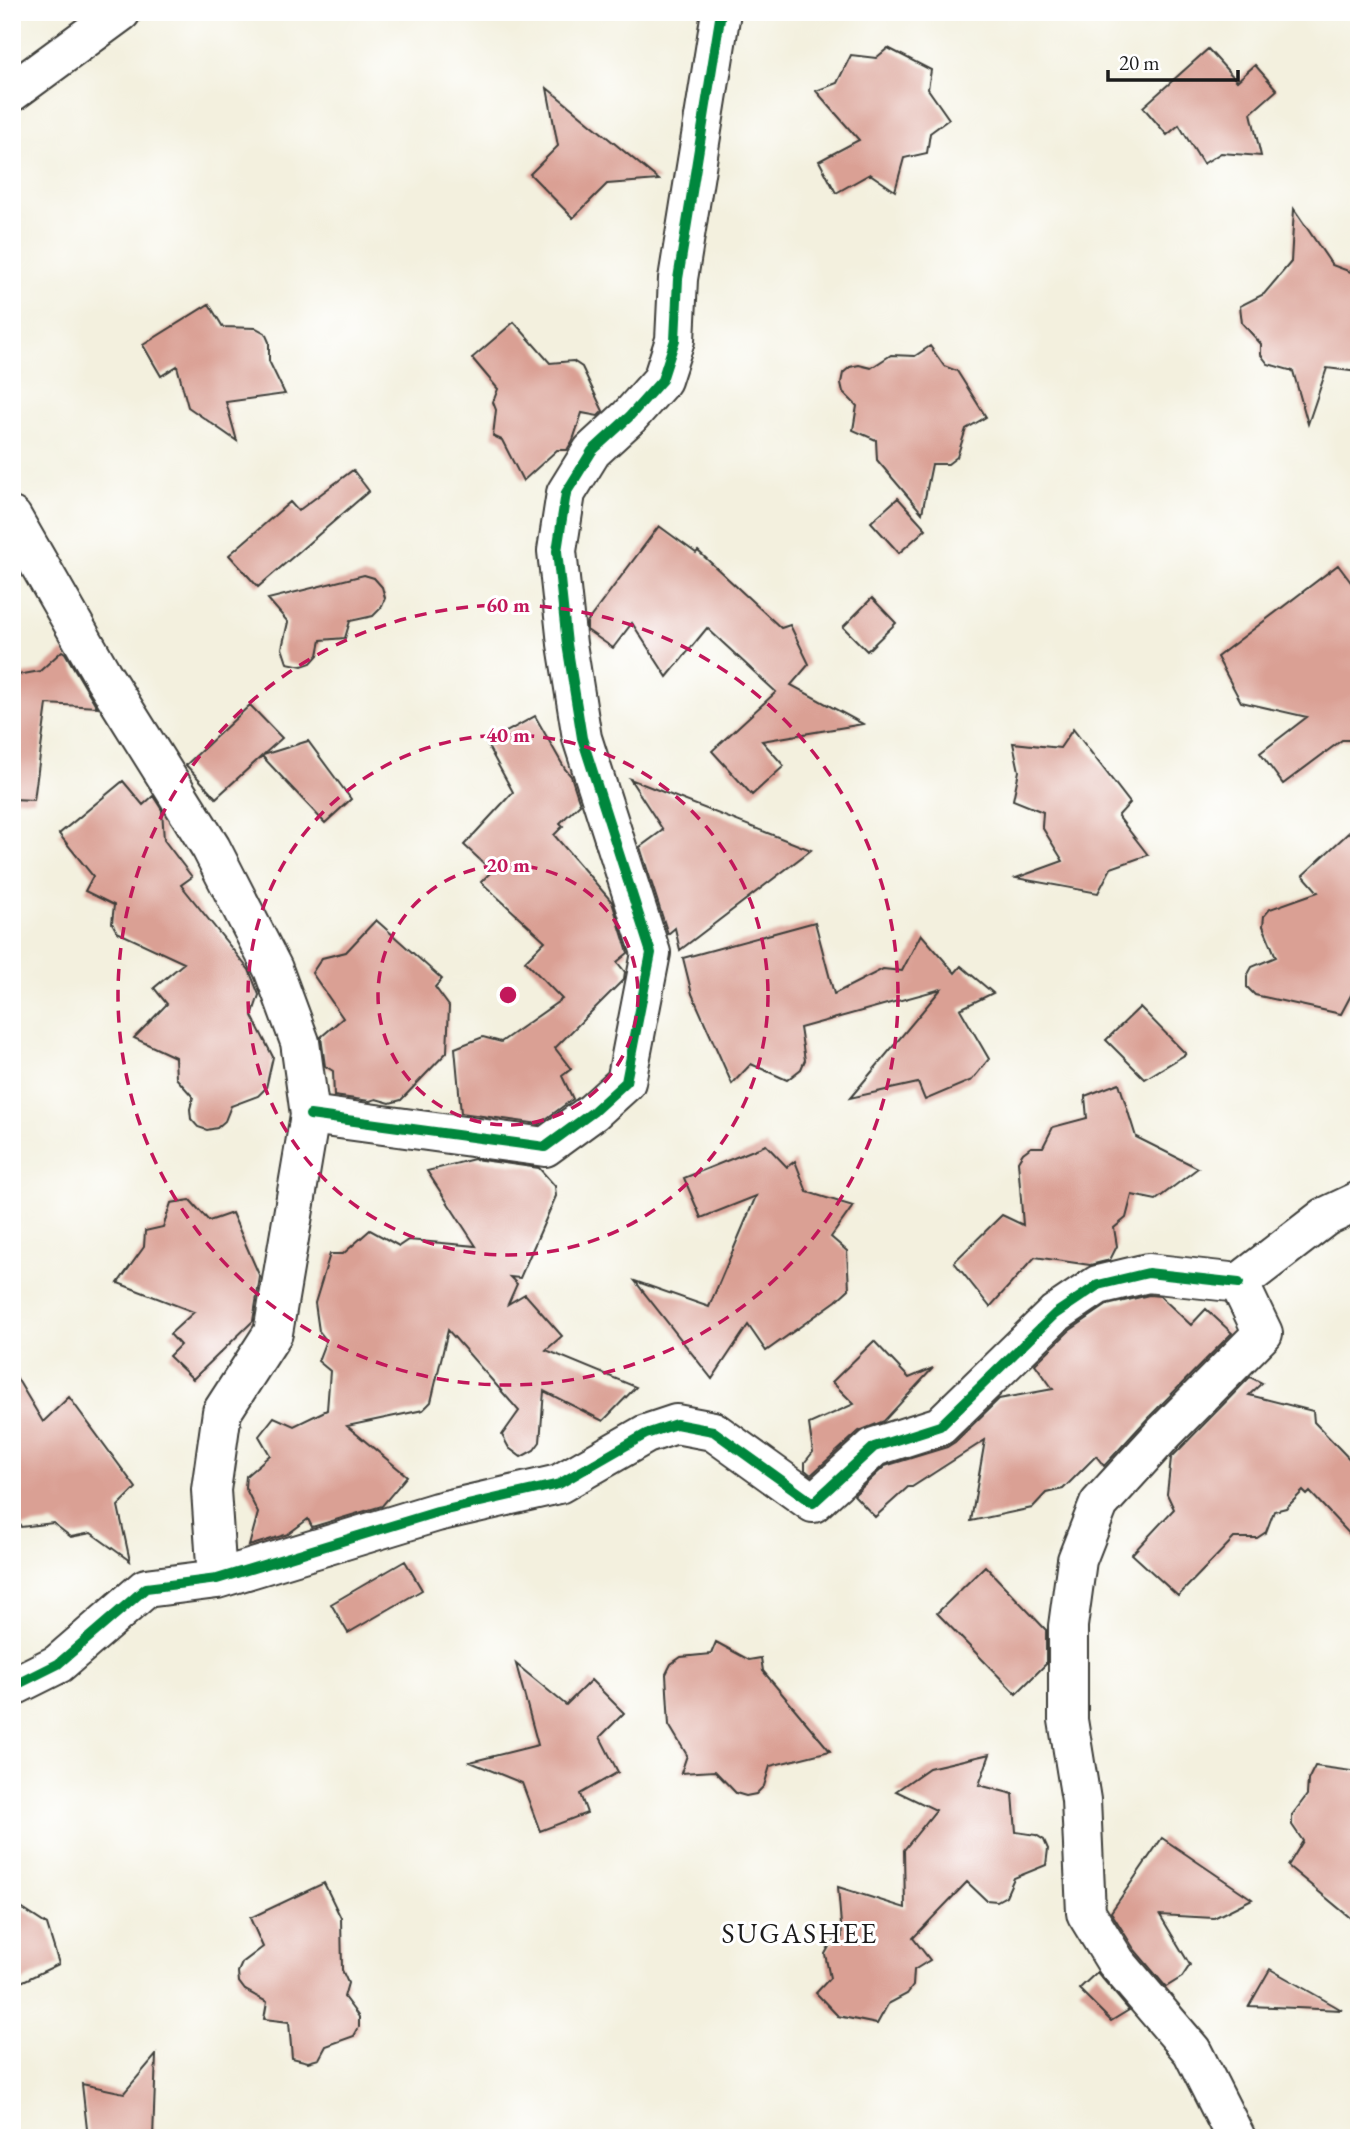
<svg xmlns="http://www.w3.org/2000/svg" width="1371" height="2150" font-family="'EB Garamond',serif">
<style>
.building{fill:#daa094}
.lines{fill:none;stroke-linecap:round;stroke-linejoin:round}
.minor-casing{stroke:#3c3c39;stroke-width:42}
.minor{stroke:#fff;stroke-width:38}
.cycleway-casing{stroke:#fff;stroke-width:15}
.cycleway{stroke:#00873e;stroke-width:10}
.ring{fill:none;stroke:#c2185b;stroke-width:3.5;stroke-dasharray:12 9}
.labels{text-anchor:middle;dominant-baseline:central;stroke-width:6;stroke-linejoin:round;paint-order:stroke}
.quarter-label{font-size:28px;letter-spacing:2px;fill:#1c1c1c;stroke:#fff}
.centre{fill:#c2185b;stroke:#fff;stroke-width:3.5}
.ring-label{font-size:21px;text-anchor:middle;font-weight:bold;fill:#c2185b;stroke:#fff;stroke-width:6;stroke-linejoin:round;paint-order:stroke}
</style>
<rect width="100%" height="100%" fill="#fff"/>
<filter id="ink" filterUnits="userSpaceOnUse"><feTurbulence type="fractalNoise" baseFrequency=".0143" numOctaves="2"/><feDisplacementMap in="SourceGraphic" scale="14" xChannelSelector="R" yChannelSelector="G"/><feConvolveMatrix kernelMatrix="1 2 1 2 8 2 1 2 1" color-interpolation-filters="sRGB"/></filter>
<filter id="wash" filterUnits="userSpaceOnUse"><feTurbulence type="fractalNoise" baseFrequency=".00686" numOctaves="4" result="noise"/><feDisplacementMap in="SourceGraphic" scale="28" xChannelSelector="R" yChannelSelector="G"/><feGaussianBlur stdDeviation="1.57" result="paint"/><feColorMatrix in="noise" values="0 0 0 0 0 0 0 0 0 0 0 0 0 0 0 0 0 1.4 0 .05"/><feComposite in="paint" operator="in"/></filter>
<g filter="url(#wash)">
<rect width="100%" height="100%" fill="#f3f0de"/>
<g id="blocks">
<!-- building -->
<path class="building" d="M888 48 931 70 928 89 949 119 930 133 927 153 904 158 895 191 870 174 836 193 819 161 859 140 816 91 837 83 851 55 876 58Z
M1208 49 1237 81 1255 65 1277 90 1251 113 1261 156 1221 153 1203 164 1179 125 1167 135 1143 107Z
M547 88 659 180 607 184 573 218 530 174 558 146Z
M1294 209 1332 265 1359 275V372L1327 368 1308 424 1293 371 1268 364 1261 355V344L1242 323 1240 306 1264 294 1291 262Z
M209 304 223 327 256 328 265 333 269 342V361L285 394 226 402 237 441 188 407 177 366 161 376 143 345Z
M514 322 550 363 573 361 582 367 603 411 598 416 582 413 573 440 567 450H557L523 481 502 440 493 436 496 410 493 402 498 389 472 358Z
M930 346 944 366 957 371 986 417 966 429 957 457 948 464H932L922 513 877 460 876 440 853 430 857 406 843 392 841 383 843 373 850 367 859 365 871 368 891 355 915 356Z
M353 470 369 491 258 587 229 555 290 502 298 511Z
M898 498 926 529 899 553 871 522Z
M659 526 696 553 698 551 781 628 790 625 809 664 791 685 863 724 762 741 784 766 752 795 712 751 776 692 707 628 667 677 632 623 613 648 587 630V622Z
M1338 565 1359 593V740H1342L1283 784 1260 753 1307 717 1241 702 1217 657Z
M364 575 374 578 382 587 385 598 381 608 373 616 350 621 345 638 321 640 318 655 311 663 302 666 287 663 282 648 288 622 268 599Z
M872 598 896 623 867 651 843 627Z
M62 651 65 653 97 707 47 704 34 800 12 799V709L18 702H12V676L40 671Z
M250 705 282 738 263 755 308 741 351 799 325 823 262 756 216 798 186 765Z
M535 716 565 769 571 776 580 804 560 823 563 826 554 835 612 902 628 953 617 962 625 972 624 979 555 1048 571 1069 562 1076 573 1099 539 1124 461 1113 455 1048 483 1037 501 1042 562 999 525 961 545 941 481 882 492 871 464 845 513 792 486 743Z
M1073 729 1130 803 1118 816 1148 855 1111 868 1098 893 1016 878 1063 861 1042 827 1043 812 1013 800 1019 771 1013 743 1060 748Z
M630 779 811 850 680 950 675 928 668 934 640 847 663 830Z
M123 781 143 805 153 796 162 810 164 840 192 877 181 885 249 970 259 995 252 1016 273 1057 266 1088 258 1096 231 1106 225 1121 217 1128 207 1130 198 1127 191 1119 190 1109 193 1097 176 1078 175 1057 134 1038 167 1004 154 988 184 963 117 932 112 923 114 905 85 891 93 876 59 834Z
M1359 823V980L1341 1014 1255 995 1247 987V976L1252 967 1276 957 1263 926 1264 916 1270 909 1318 892 1303 875Z
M376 920 442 979 435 987 449 1006 447 1052 401 1100 390 1103 376 1099 370 1101 334 1096 333 1071 325 1066 321 1037 343 1018 312 973 322 958 346 952Z
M815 922 834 994 883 969 902 971 921 934 955 973 961 966 993 993 960 1009 989 1059 972 1080 925 1100 918 1083 850 1098 941 989 800 1028 805 1060 801 1069 787 1080 751 1064 732 1084 692 994 683 958Z
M1140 1007 1186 1054 1145 1079 1106 1040Z
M1119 1083 1136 1137 1198 1168 1156 1200 1132 1195 1126 1218 1114 1228 1117 1246 1110 1260 1090 1265 1035 1257 990 1307 954 1262 1002 1215 1023 1225 1018 1161 1023 1153 1031 1147H1043L1053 1127 1087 1118 1085 1096Z
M766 1145 787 1167 795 1161 807 1192 853 1206 831 1237 847 1251 849 1289 836 1301 766 1351 748 1325 712 1379 635 1281 709 1307 756 1196 701 1218 684 1178Z
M474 1159 539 1168 555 1186 556 1196 520 1278 510 1277 517 1284 508 1304 525 1294 562 1336 546 1350 636 1387 603 1421 544 1391 540 1442 534 1450 521 1457 509 1448 502 1435 519 1411 448 1330 431 1402 423 1410 347 1426 407 1476 382 1506 312 1527 308 1519 288 1534 249 1546 258 1513 245 1487 246 1476 270 1455 259 1436 274 1417 294 1426 327 1410 330 1371 318 1361 326 1340 319 1331 315 1303 330 1254H343L370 1230 399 1246 408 1240 476 1246 427 1171Z
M190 1200 209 1221 232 1213 260 1277 253 1321 193 1379 169 1356 180 1345 170 1334 194 1312 118 1283 144 1247 145 1231 163 1227 171 1203Z
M1149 1295 1160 1296 1191 1325 1206 1309 1232 1333 1148 1418 1104 1466 1096 1456 1063 1489 1046 1493 1032 1508 971 1521 985 1440 912 1487H908L875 1517 854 1495 885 1466 947 1447 955 1442 999 1399 1053 1389 1035 1364 1069 1331 1107 1305Z
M874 1341 909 1378 933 1368 884 1421 859 1431 811 1475 805 1470V1462L813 1452 809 1424 854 1404 832 1382Z
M12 1370 43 1422 69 1397 136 1488 118 1506 130 1561 91 1533 71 1537 53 1523 21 1527 12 1510Z
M1250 1377 1262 1383 1249 1395 1313 1411 1314 1422 1359 1469V1544L1310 1492 1307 1495 1303 1491 1286 1508 1274 1511 1266 1532 1257 1538H1234L1178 1596 1132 1554 1174 1509 1167 1494 1171 1458Z
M405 1561 422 1590 348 1633 331 1604Z
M985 1566 1046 1630V1664L1016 1694 937 1613Z
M716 1642 749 1660 761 1658 763 1671 830 1751 770 1766 764 1786 756 1794 746 1796 736 1793 715 1771 681 1773 687 1755 669 1725 666 1674 671 1664 681 1657 711 1654Z
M516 1664 566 1705 591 1680 624 1713 600 1737 618 1772 580 1794 587 1813 540 1831 522 1783 470 1762 538 1745Z
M990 1754 979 1785 1013 1794 1016 1832 1036 1835 1044 1840 1048 1849 1046 1865 1014 1878 1006 1896 997 1901 986 1900 967 1882 913 1938 930 1960 914 1970 913 1986 907 1994 888 2004 877 2024 838 2016 816 1993 830 1978 825 1954 830 1945 842 1937 838 1887 905 1908 904 1850 936 1810 896 1791 929 1768Z
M1315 1766 1359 1772V1925L1288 1866 1303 1841 1292 1825V1815L1307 1795 1308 1780Z
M1162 1838 1252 1899 1214 1918 1160 1915 1190 1965 1182 1977 1166 1987 1134 1949 1111 1912Z
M324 1883 341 1918 342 1970 348 1983 344 1997 359 2017V2027L354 2036 326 2046 319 2059 308 2062 292 2058 289 2022 264 2019 267 2002 245 1990 239 1982 238 1972 242 1963 263 1947 250 1918Z
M12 1902 47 1925 59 1964 17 1984 12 1959Z
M1270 1969 1342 2010 1249 2006Z
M1097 1972 1129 2010 1111 2021 1079 1989Z
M156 2055 153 2138H88L82 2084 124 2093Z"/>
</g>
</g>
<g filter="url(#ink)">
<use href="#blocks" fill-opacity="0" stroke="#3c3c39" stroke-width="2"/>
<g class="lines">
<!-- minor casing -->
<g class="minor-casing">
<path id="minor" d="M12 92 121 12
M12 517 102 674 211 848 273 969 300 1042 310 1115 273 1333 222 1412 211 1490 217 1579
M310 1115 545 1147 593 1112 626 1082 651 953 582 738 567 644 557 551 566 493 592 451 629 417 662 380 675 340 678 279 721 12
M12 1687 58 1664 146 1588 217 1579 437 1512 559 1484 646 1434 676 1424 713 1431 813 1503 874 1447 940 1426 1055 1314 1098 1285 1148 1273 1239 1283
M1236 2138 1192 2051 1116 1962 1086 1913 1081 1800 1068 1720V1626L1077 1560 1099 1504 1164 1433 1263 1333 1239 1283 1325 1217 1359 1201"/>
</g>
<!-- minor -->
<use href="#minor" class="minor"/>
<!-- cycleway casing -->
<g class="cycleway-casing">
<path id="cycleway" d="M310 1115 545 1147 593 1112 626 1082 651 953 582 738 567 644 557 551 566 493 592 451 629 417 662 380 675 340 678 279 721 12
M12 1687 58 1664 146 1588 217 1579 437 1512 559 1484 646 1434 676 1424 713 1431 813 1503 874 1447 940 1426 1055 1314 1098 1285 1148 1273 1239 1283"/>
</g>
<!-- cycleway -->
<use href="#cycleway" class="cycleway"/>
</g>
</g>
<!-- distance rings -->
<g class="ring">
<circle cx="508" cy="995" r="130"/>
<circle cx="508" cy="995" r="260"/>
<circle cx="508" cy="995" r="390"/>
</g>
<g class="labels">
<!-- quarter labels -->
<g class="quarter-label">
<text x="800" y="1933">SUGASHEE</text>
</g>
</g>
<circle cx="508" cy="995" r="10" class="centre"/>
<g class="ring-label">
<text x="508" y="612">60 m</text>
<text x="508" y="742">40 m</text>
<text x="508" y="872">20 m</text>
</g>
<!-- margin -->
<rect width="1371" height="2150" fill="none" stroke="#fff" stroke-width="42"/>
<!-- scale -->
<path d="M1108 70v10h130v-10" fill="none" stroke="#1c1c1c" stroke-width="3.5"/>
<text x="1119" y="70" font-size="21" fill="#1c1c1c" stroke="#ffffff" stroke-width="5" paint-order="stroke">20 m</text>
</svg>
